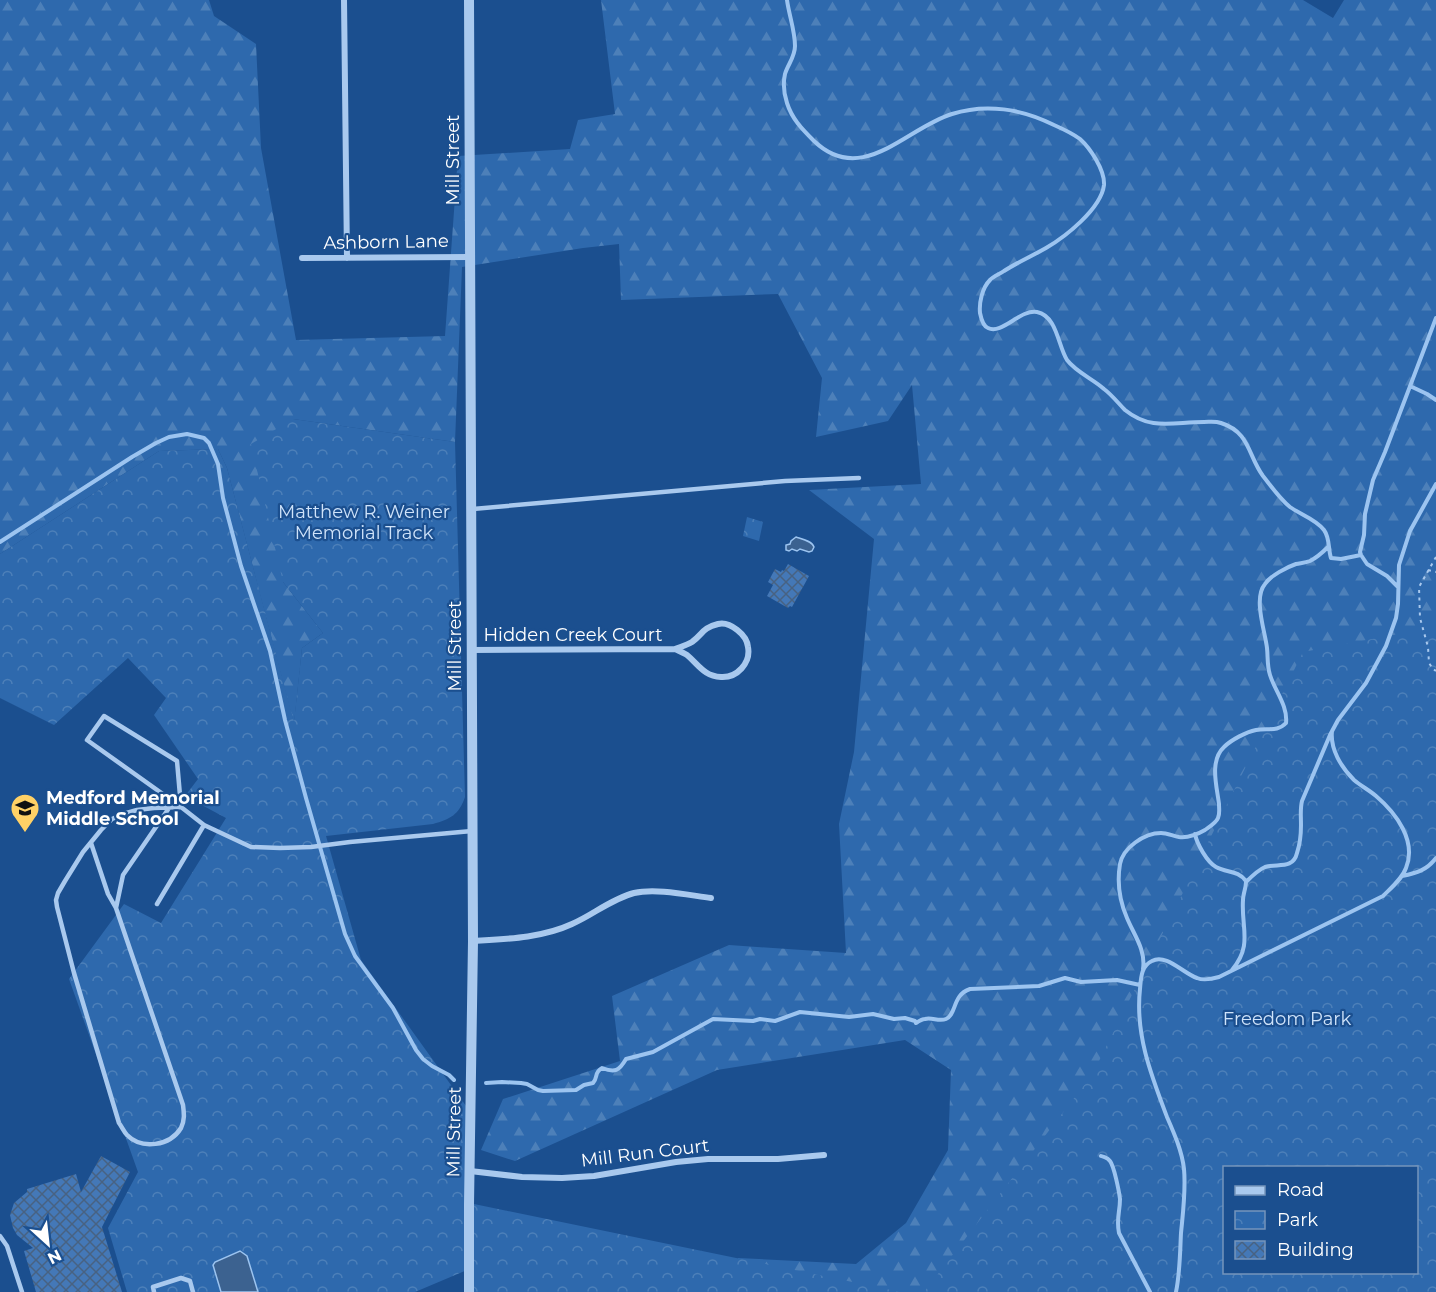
<svg xmlns="http://www.w3.org/2000/svg" width="1436" height="1292" font-family="Montserrat,sans-serif">
<style>
.forest{fill:url(#forest-firs)}
.park{fill:url(#park-crowns);fill-rule:evenodd}
.water{fill:#3c6290;stroke:#9cc4f0;stroke-width:1.5}
.lines{fill:none;stroke-linecap:round;stroke-linejoin:round}
.stream{stroke:#9cc4f0;stroke-width:4}
.building{fill:url(#building-cross-hatch)}
.path{stroke:#a9c9ee;stroke-width:2;stroke-dasharray:3 4.5;stroke-linecap:butt}
.service{stroke:#a9c9ee;stroke-width:4.5}
.minor{stroke:#a9c9ee;stroke-width:6}
.tertiary{stroke:#a9c9ee;stroke-width:10}
.labels{text-anchor:middle;dominant-baseline:central;stroke-width:4.5;stroke-linejoin:round;paint-order:stroke}
.street-label{font-size:18px;fill:#fff;stroke:#1b4f8f}
.park-label{font-size:18px;fill:#cfe3fa;stroke:#1b4f8f}
.poi-label{font-size:18px;font-weight:bold;fill:#fff;stroke:#1b4f8f;text-anchor:start}
</style>
<defs>
<pattern id="forest-firs" width="22" height="20" patternUnits="userSpaceOnUse" patternTransform="scale(1.5)"><rect width="22" height="20" fill="#2e69ad"/><path d="M5 1l3.5 6h-7zM16 11l3.5 6h-7z" fill="#4d80b9"/></pattern>
<pattern id="park-crowns" width="20" height="18" patternUnits="userSpaceOnUse" patternTransform="scale(1.5)"><rect width="20" height="18" fill="#2e69ad"/><path d="M2 6a3 3 0 1 1 6 0M12 15a3 3 0 1 1 6 0" fill="none" stroke="#4d80b9"/></pattern>
<pattern id="building-cross-hatch" width="8" height="8" patternUnits="userSpaceOnUse" patternTransform="scale(1.5)"><rect width="8" height="8" fill="#4478b7"/><path d="M0 0l8 8M0 8l8-8" fill="none" stroke="#486282"/></pattern>
</defs>
<rect width="100%" height="100%" fill="#1b4f8f"/>
<!-- forest -->
<path class="forest" d="M0 0H209L214 16 256 44 261 148 296 340 445 336 458 156 570 149 578 120 615 114 601 0H1303L1333 18 1344 0H1436V1094L1224 1168V1272L1266 1292H736L738 1258 856 1264 906 1223 948 1150 951 1070 905 1040 717 1070 515 1161 481 1150 503 1099 620 1061 612 996 729 945 846 953 839 824 854 752 874 539 809 490 921 484 912 385 888 421 816 437 822 378 778 294 621 300 619 244 583 248 462 267 455 442 293 419 283 582 323 633 302 648 294 724 227 468 218 449 159 451 0 554Z"/>
<!-- park -->
<path class="park" d="M293 419 455 442 465 797C459 815 450 819 433 824L326 836 361 960 474 1117V1204L901 1292H469L467 1270 415 1292H127L108 1228 138 1172 69 979 124 904 161 923 226 818 185 796 198 779 154 715 166 698 128 658 54 725 0 698V554L159 451 218 449 227 468 294 722 302 648 323 633 283 582 251 444Z
M747 517 763 522 759 541 743 536Z
M1436 627V1292H924L1092 1075 1303 652ZM1224 1168H1416V1272H1224Z"/>
<!-- water -->
<path class="water" d="M796 537C802 539 812 541 814 547L812 551 809 552 800 549 797 551 792 549 789 551 786 550V545L790 544 791 541Z
M240 1251 247 1256 258 1292H221L213 1265 215 1262Z"/>
<g class="lines">
<!-- stream -->
<path class="stream" d="M787 0C789 15 795 31 795 46 795 57 788 64 785 74 783 83 784 94 787 103 792 119 802 129 814 141 862 187 906 128 952 114 986 103 1022 109 1054 125 1063 129 1072 133 1080 139 1090 148 1105 170 1104 185 1101 209 1065 237 1046 248 1032 256 1018 262 1004 271 1000 274 993 276 990 280 982 288 979 303 980 313 981 318 983 326 988 328 1002 335 1020 309 1037 312 1057 316 1058 346 1067 360 1076 372 1093 379 1104 389 1112 395 1118 403 1125 410 1151 431 1173 422 1204 422 1210 422 1215 421 1221 423 1250 432 1248 456 1263 476 1271 486 1280 499 1290 507 1301 515 1316 519 1324 530 1330 538 1328 549 1331 558L1341 559 1361 555
M1410 386 1427 394 1436 400
M0 542 132 457 156 443 169 437 187 434 204 438 209 443 218 464 223 498 241 566 270 651 285 720 306 798 345 934 355 956 393 1008 416 1050 423 1059 432 1066 449 1075 454 1080
M1397 586 1387 576 1367 564 1361 555 1360 552 1364 535 1365 514 1373 480 1385 452 1436 318
M1195 834C1197 844 1207 862 1216 867 1227 873 1238 870 1246 881
M1402 876C1417 873 1427 870 1436 858
M1143 969C1146 950 1134 935 1127 918 1120 902 1117 882 1120 864 1123 848 1144 833 1161 833 1167 833 1173 836 1179 837 1187 838 1198 834 1205 830 1209 827 1216 823 1218 818 1220 814 1219 809 1219 804 1217 787 1209 761 1224 747 1231 740 1246 732 1256 730 1267 728 1278 732 1286 723 1288 706 1275 691 1270 675 1267 666 1268 657 1267 648 1265 631 1253 598 1265 584 1270 576 1287 567 1296 564 1300 563 1305 563 1310 561 1316 558 1323 552 1328 547
M1232 970C1253 945 1241 928 1243 900 1243 894 1246 888 1246 882 1252 876 1258 870 1265 867 1277 863 1293 870 1297 853 1300 844 1301 834 1301 825 1301 816 1300 809 1302 801L1330 735 1338 720 1366 683 1386 646 1396 618 1398 604 1399 565 1410 531 1436 484
M486 1083 502 1082 521 1083 527 1084 538 1090 543 1091 576 1090 584 1085 593 1083C598 1078 594 1072 602 1068 615 1073 619 1071 626 1059L653 1052 713 1019 753 1021 760 1019 775 1021 800 1012 849 1017 873 1014 894 1019 905 1018 915 1021 916 1023C919 1021 922 1019 925 1019 932 1017 939 1022 946 1019 957 1014 952 995 970 989L1039 986 1065 978 1081 982 1117 980 1140 985
M1101 1156C1106 1158 1107 1157 1110 1161 1114 1166 1119 1191 1120 1199 1120 1212 1116 1219 1119 1233L1150 1292
M1176 1292C1180 1273 1180 1252 1181 1233 1183 1212 1186 1190 1184 1169 1182 1151 1174 1133 1167 1117 1151 1075 1135 1034 1140 989 1141 978 1141 966 1152 961 1166 953 1184 974 1197 978 1204 981 1212 979 1219 977L1383 896C1391 888 1402 879 1406 868 1417 841 1396 813 1376 796 1369 790 1361 786 1354 780 1341 767 1330 749 1332 731"/>
</g>
<!-- building -->
<path class="building" d="M788 564 809 576 792 607 790 606 788 608 767 596 773 585 768 582 775 569 781 572 782 570 784 571Z
M101 1156 130 1172 102 1227 122 1292H36L24 1251 33 1248 17 1235 13 1228 10 1215 14 1203 27 1192V1189L76 1174 81 1192Z"/>
<g class="lines">
<!-- path -->
<path class="path" d="M1436 557 1419 587 1420 618 1428 647 1429 663 1433 669 1436 671
M1428 570 1436 572"/>
<!-- service -->
<path class="service" d="M473 509 785 481 859 478
M104 716 177 761 181 807 87 740Z
M169 808 123 875 116 908 183 1105C184 1113 185 1120 181 1128 170 1146 142 1150 127 1135 124 1132 122 1127 119 1123L74 973 57 907 56 900 58 893 65 881 83 852 101 830 112 819 123 814 137 810 154 808 181 807 204 825 251 847 280 848 311 847 350 842 472 831
M91 843 108 894 116 908
M157 904 204 825
M0 1236 7 1246 22 1292
M154 1292 153 1287 181 1278 190 1281 193 1292"/>
<!-- minor -->
<path class="minor" d="M344 0 347 258
M302 258 470 257
M472 650 675 649C679 651 684 653 687 655 699 665 704 676 721 677 737 678 751 663 748 647 747 635 730 621 718 624 702 628 703 634 692 642 687 645 680 647 675 649
M473 941C506 939 542 938 572 924 593 915 611 899 634 893 656 888 688 895 711 898
M470 1171 522 1177 562 1178 594 1176 676 1162 708 1159H778L824 1155"/>
<!-- tertiary -->
<path class="tertiary" d="M469 0 473 941 469 1204V1292"/>
</g>
<!-- icons -->
<defs>
<g id="school-pin" transform="scale(1.5)"><path d="M0 17L-7.5 6A9.5 9.5 0 1 1 7.5 6Z" fill="#ffd166" stroke="#1b4f8f"/><path d="M0-5L7-2L0 1L-7-2ZM-4 1L0 2.5L4 1V4Q0 6-4 4Z" fill="#111"/></g>
</defs>
<g fill-rule="evenodd">
<use href="#school-pin" x="25" y="808"/>
</g>
<g class="labels">
<!-- street labels -->
<g class="street-label">
<text transform="translate(453 160) rotate(-90)">Mill Street</text>
<text transform="translate(386 242) rotate(-1)">Ashborn Lane</text>
<text x="573" y="635">Hidden Creek Court</text>
<text transform="translate(455 646) rotate(-90)">Mill Street</text>
<text transform="translate(454 1132) rotate(-89)">Mill Street</text>
<text transform="translate(645 1153) rotate(-7)">Mill Run Court</text>
</g>
<!-- park labels -->
<g class="park-label">
<text x="364" y="512">Matthew R. Weiner<tspan x="364" dy="21">Memorial Track</tspan></text>
<text x="1287" y="1019">Freedom Park</text>
</g>
<!-- poi labels -->
<g class="poi-label">
<text x="46" y="798">Medford Memorial<tspan x="46" dy="21">Middle School</tspan></text>
</g>
</g>
<!-- legend -->
<rect x="1223" y="1166" width="195" height="108" fill="#1b4f8f" stroke="#7695bc" stroke-width="1.5"/>
<rect x="1235" y="1186" width="30" height="9" fill="#a9c9ee" stroke="#7695bc" stroke-width="1.5"/>
<text x="1277" y="1196" font-size="18" fill="#ffffff">Road</text>
<rect x="1235" y="1211" width="30" height="18" fill="url(#park-crowns)" stroke="#7695bc" stroke-width="1.5"/>
<text x="1277" y="1226" font-size="18" fill="#ffffff">Park</text>
<rect x="1235" y="1241" width="30" height="18" fill="url(#building-cross-hatch)" stroke="#7695bc" stroke-width="1.5"/>
<text x="1277" y="1256" font-size="18" fill="#ffffff">Building</text>
<!-- north arrow -->
<g transform="translate(48 1244) rotate(153)" stroke="#1b4f8f" stroke-width="4.5" paint-order="stroke">
<path d="M0-4.5L10 22L0 15L-10 22Z" fill="#ffffff"/>
<text y="-9" font-size="16" font-weight="bold" text-anchor="middle" fill="#ffffff">N</text>
</g>
</svg>
